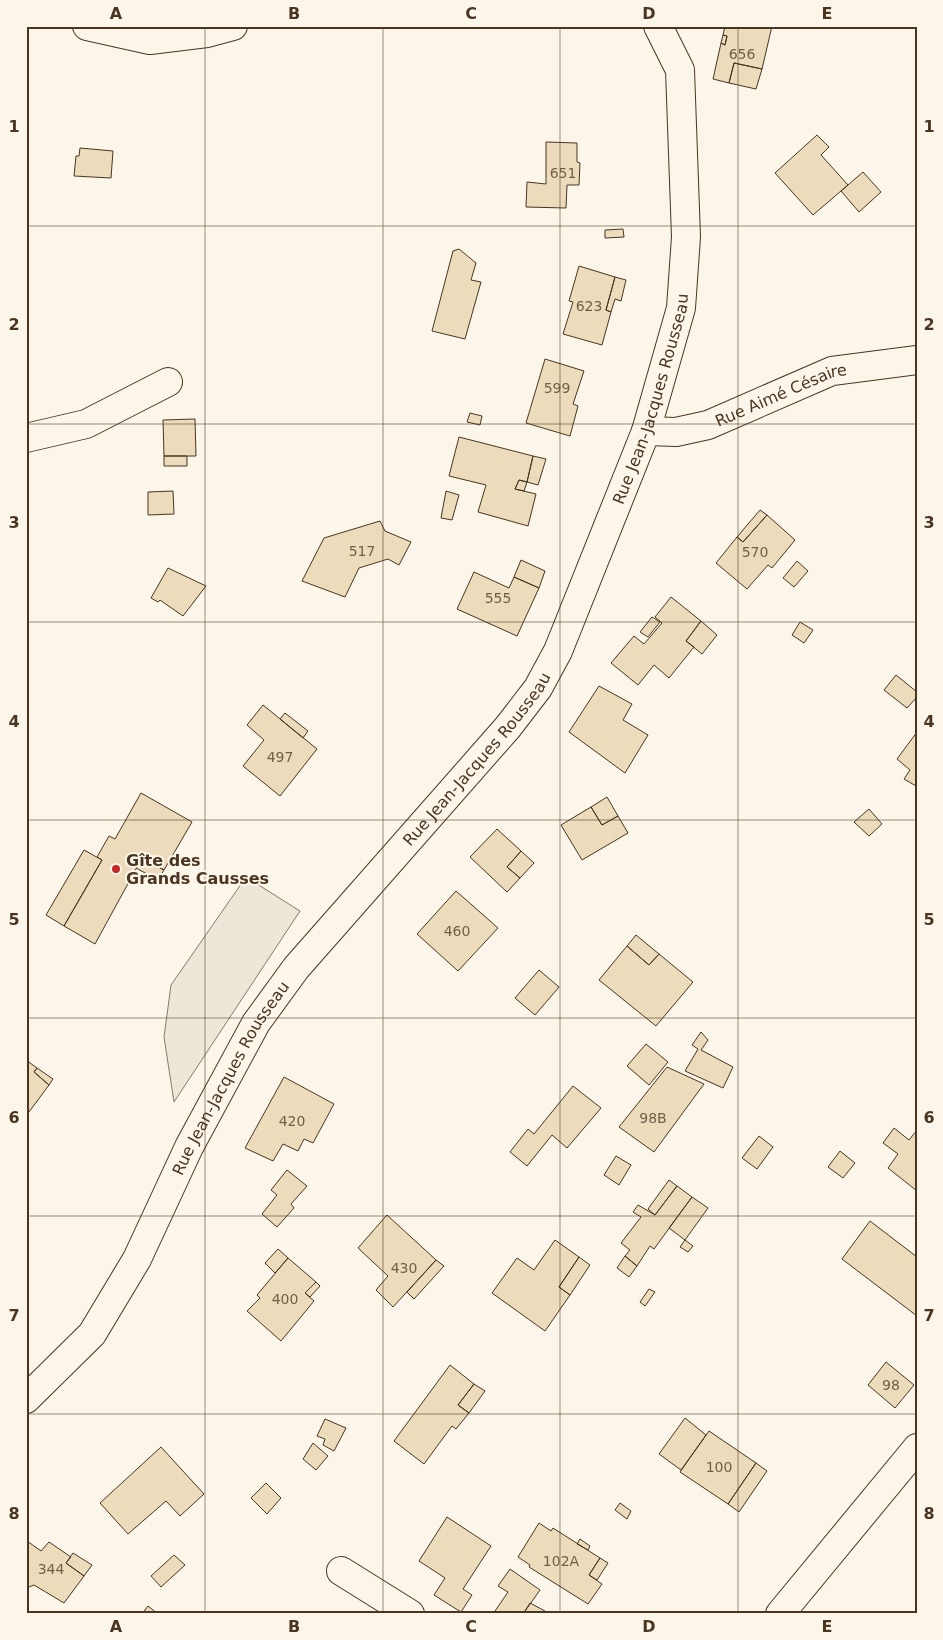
<svg xmlns="http://www.w3.org/2000/svg" width="943" height="1640" font-family="'DejaVu Sans',sans-serif">
<style>
.parking{fill:#ede7d9;stroke:#887966}
.building{fill:#ecdcbc;stroke:#4a3520}
.lines{fill:none;stroke-linecap:round;stroke-linejoin:round}
.minor-casing{stroke:#4a3520;stroke-width:30}
.minor{stroke:#fbf6e9;stroke-width:28}
.grid{fill:none;stroke:#4a3520;stroke-width:1;stroke-opacity:0.55}
.poi-dot{fill:#c62828;stroke:#fbf6e9;stroke-width:2}
.labels{text-anchor:middle;dominant-baseline:central;stroke-width:4;stroke-linejoin:round;paint-order:stroke}
.number-label{font-size:14px;fill:#725f47}
.street-label{font-size:16px;fill:#4a3520;stroke:#fbf6e9}
.poi-label{font-size:16px;font-weight:bold;fill:#4a3520;stroke:#fbf6e9;text-anchor:start}
.neatline{fill:none;stroke:#4a3520;stroke-width:2}
.grid-label{font-size:16px;text-anchor:middle;font-weight:bold;fill:#4a3520}
</style>
<rect width="100%" height="100%" fill="#fbf6e9"/>
<!-- parking -->
<path class="parking" d="M246 877 300 911 174 1102 164 1037 171 985Z"/>
<!-- building -->
<path class="building" d="M725 26H772L762 69 734 63 729 83 713 79 721 43 725 45 727 36 723 35Z
M723 35 727 36 725 45 721 43Z
M734 63 762 69 756 89 729 83Z
M817 135 829 147 821 155 848 185 813 215 775 173Z
M546 142 577 143V162L580 163 579 185H567L566 208 526 207 527 182 546 184Z
M80 148 113 151 111 178 74 176 76 156H79Z
M863 172 881 192 859 212 841 191Z
M623 229 624 237 605 238V230Z
M459 249 476 263 471 280 481 282 465 339 432 331 453 251Z
M579 266 615 277 606 310 611 312 602 345 563 334 573 302 569 301Z
M615 277 626 280 621 301 615 299 611 312 606 310Z
M545 359 584 371 573 404 578 406 570 436 526 423Z
M470 413 482 416 480 425 467 422Z
M195 419 196 456H164L163 420Z
M459 437 533 456 527 482 519 480 515 489 536 494 528 526 478 512 486 485 449 476Z
M164 456H187V466H164Z
M533 456 546 459 538 485 527 482Z
M519 480 527 482 524 491 515 489Z
M173 491 174 514 148 515V492Z
M446 491 459 495 452 520 441 518Z
M760 510 767 515 743 542 737 537Z
M767 515 795 540 772 568 768 565 747 589 716 563 737 537 743 542Z
M380 521 385 531 411 542 399 565 388 559 359 568 345 597 302 581 324 538Z
M521 560 545 571 539 588 514 577Z
M797 561 808 571 794 587 783 578Z
M168 568 206 586 183 616 160 600 158 602 151 598Z
M474 572 509 588 514 577 539 588 517 636 457 609Z
M671 597 701 621 686 641 694 647 669 678 654 665 638 685 611 663 634 636 644 644 662 623 655 617Z
M652 617 660 622 648 637 640 632Z
M701 621 717 635 702 654 686 641Z
M800 622 813 630 804 643 792 635Z
M896 675 917 692V697L907 708 884 690Z
M599 686 632 704 623 720 648 735 625 773 569 732Z
M263 705 317 749 280 796 243 766 264 740 247 725Z
M285 713 308 731 303 738 280 719Z
M917 732V785L916 786 904 779 910 770 897 759Z
M141 793 192 822 164 870 142 858 95 944 64 926 102 860 97 857 109 836 115 839Z
M607 797 618 816 602 825 591 807Z
M591 807 602 825 618 816 628 833 582 860 561 825Z
M869 809 882 824 869 836 854 822Z
M497 829 521 851 507 867 520 878 507 892 470 857Z
M84 850 102 860 64 926 46 915Z
M521 851 534 863 520 878 507 867Z
M142 858 164 870 158 880 136 868Z
M456 891 498 928 458 971 417 934Z
M636 935 659 954 649 965 627 946Z
M627 946 649 965 659 954 693 982 656 1026 599 980Z
M539 970 559 987 535 1015 515 998Z
M701 1032 708 1040 701 1050 733 1067 723 1088 685 1071 698 1049 692 1045Z
M646 1044 668 1062 649 1085 627 1066Z
M26 1060 37 1068 34 1072 49 1085 26 1116Z
M667 1067 704 1084 654 1152 619 1127Z
M37 1068 53 1079 49 1085 34 1072Z
M284 1077 334 1104 313 1143 304 1139 298 1151 283 1144 273 1161 245 1148Z
M573 1086 601 1108 567 1148 552 1135 527 1166 510 1152 528 1129 534 1134Z
M894 1128 909 1140 917 1130V1191L888 1168 898 1154 883 1143Z
M759 1136 773 1147 757 1169 742 1158Z
M840 1151 855 1163 843 1178 828 1167Z
M616 1156 631 1165 619 1185 604 1175Z
M287 1170 307 1186 291 1204 294 1208 277 1227 262 1214 277 1195 271 1190Z
M669 1180 677 1186 655 1215 648 1209Z
M677 1186 692 1197 654 1249 650 1246 637 1266 625 1256 630 1250 621 1243 641 1217 633 1212 638 1205 655 1215Z
M692 1197 708 1208 685 1240 669 1228Z
M387 1215 436 1260 393 1307 376 1290 388 1276 358 1248Z
M870 1221 917 1257V1316L842 1259Z
M555 1240 579 1257 559 1287 570 1295 545 1331 492 1293 517 1258 534 1270Z
M685 1240 693 1246 688 1252 680 1247Z
M278 1249 288 1258 275 1273 265 1263Z
M625 1256 637 1266 629 1277 617 1268Z
M579 1257 590 1265 570 1295 559 1287Z
M288 1258 316 1282 305 1293 314 1301 281 1341 247 1311 260 1298 257 1295Z
M436 1260 444 1266 414 1299 407 1292Z
M316 1282 320 1286 310 1297 305 1293Z
M649 1289 655 1292 645 1306 640 1302Z
M886 1362 914 1385 895 1408 868 1385Z
M450 1365 474 1384 458 1405 469 1413 456 1429 452 1426 424 1464 394 1441Z
M474 1384 485 1391 469 1413 458 1405Z
M685 1418 706 1435 681 1470 659 1454Z
M325 1419 346 1428 334 1451 323 1445 325 1439 317 1436Z
M709 1431 756 1463 728 1504 680 1472Z
M313 1443 328 1456 316 1470 303 1459Z
M161 1447 204 1494 180 1516 166 1501 128 1534 100 1503Z
M756 1463 767 1471 739 1512 728 1504Z
M266 1483 281 1498 267 1514 251 1498Z
M620 1503 631 1511 627 1519 615 1510Z
M447 1517 491 1546 463 1589 472 1595 461 1612 434 1595 445 1578 419 1561Z
M539 1523 551 1531 553 1528 600 1558 589 1575 602 1584 588 1604 529 1567 530 1565 518 1557Z
M580 1539 590 1546 588 1550 577 1544Z
M27 1541 41 1551 49 1542 71 1557 66 1563 84 1576 64 1603 34 1585 26 1588Z
M73 1553 92 1565 84 1576 66 1563Z
M174 1555 185 1565 161 1587 151 1576Z
M600 1558 608 1563 597 1580 589 1575Z
M510 1569 540 1590 523 1614H493L508 1592 498 1586Z
M530 1603 545 1611 544 1614H523Z
M148 1606 158 1614H142Z"/>
<g class="lines">
<!-- minor casing -->
<g class="minor-casing">
<g id="minor">
<path d="M87 26 150 40 207 33 233 26"/>
<path id="s1" d="M646 431 676 432 708 425 832 371 917 360"/>
<path d="M26 438 86 424 168 382"/>
<path id="s2" d="M26 1399 92 1334 137 1259 189 1147 256 1023 296 968 508 727 538 688 558 651 646 431 681 308 686 237 680 70 658 26"/>
<path d="M341 1571 410 1614"/>
<path d="M780 1614 917 1448"/>
</g>
</g>
<!-- minor -->
<use href="#minor" class="minor"/>
</g>
<!-- grid -->
<path class="grid" d="M205 26V1614M383 26V1614M560 26V1614M738 26V1614M26 226H917M26 424H917M26 622H917M26 820H917M26 1018H917M26 1216H917M26 1414H917"/>
<!-- markers -->
<circle class="poi-dot" cx="116" cy="869" r="5"/>
<g class="labels">
<!-- number labels -->
<g class="number-label">
<text x="742" y="54">656</text>
<text x="563" y="173">651</text>
<text x="589" y="306">623</text>
<text x="557" y="388">599</text>
<text x="362" y="551">517</text>
<text x="755" y="552">570</text>
<text x="498" y="598">555</text>
<text x="280" y="757">497</text>
<text x="457" y="931">460</text>
<text x="653" y="1118">98B</text>
<text x="292" y="1121">420</text>
<text x="404" y="1268">430</text>
<text x="285" y="1299">400</text>
<text x="891" y="1385">98</text>
<text x="719" y="1467">100</text>
<text x="561" y="1561">102A</text>
<text x="51" y="1569">344</text>
</g>
<!-- street labels -->
<g class="street-label">
<text stroke="none"><textPath href="#s1" startOffset="142">Rue Aimé Césaire</textPath></text>
<text stroke="none"><textPath href="#s2" startOffset="1194">Rue Jean-Jacques Rousseau</textPath></text>
<text stroke="none"><textPath href="#s2" startOffset="789">Rue Jean-Jacques Rousseau</textPath></text>
<text stroke="none"><textPath href="#s2" startOffset="384">Rue Jean-Jacques Rousseau</textPath></text>
</g>
<!-- poi labels -->
<g class="poi-label">
<text x="126" y="860">Gîte des<tspan x="126" dy="18">Grands Causses</tspan></text>
</g>
</g>
<!-- border -->
<rect width="943" height="1640" fill="none" stroke="#fbf6e9" stroke-width="55"/>
<rect x="28" y="28" width="888" height="1584" class="neatline"/>
<g class="grid-label">
<text x="116" y="19">A</text>
<text x="294" y="19">B</text>
<text x="471" y="19">C</text>
<text x="649" y="19">D</text>
<text x="827" y="19">E</text>
<text x="14" y="132">1</text>
<text x="929" y="132">1</text>
<text x="14" y="330">2</text>
<text x="929" y="330">2</text>
<text x="14" y="528">3</text>
<text x="929" y="528">3</text>
<text x="14" y="727">4</text>
<text x="929" y="727">4</text>
<text x="14" y="925">5</text>
<text x="929" y="925">5</text>
<text x="14" y="1123">6</text>
<text x="929" y="1123">6</text>
<text x="14" y="1321">7</text>
<text x="929" y="1321">7</text>
<text x="14" y="1519">8</text>
<text x="929" y="1519">8</text>
<text x="116" y="1632">A</text>
<text x="294" y="1632">B</text>
<text x="471" y="1632">C</text>
<text x="649" y="1632">D</text>
<text x="827" y="1632">E</text>
</g>
</svg>
